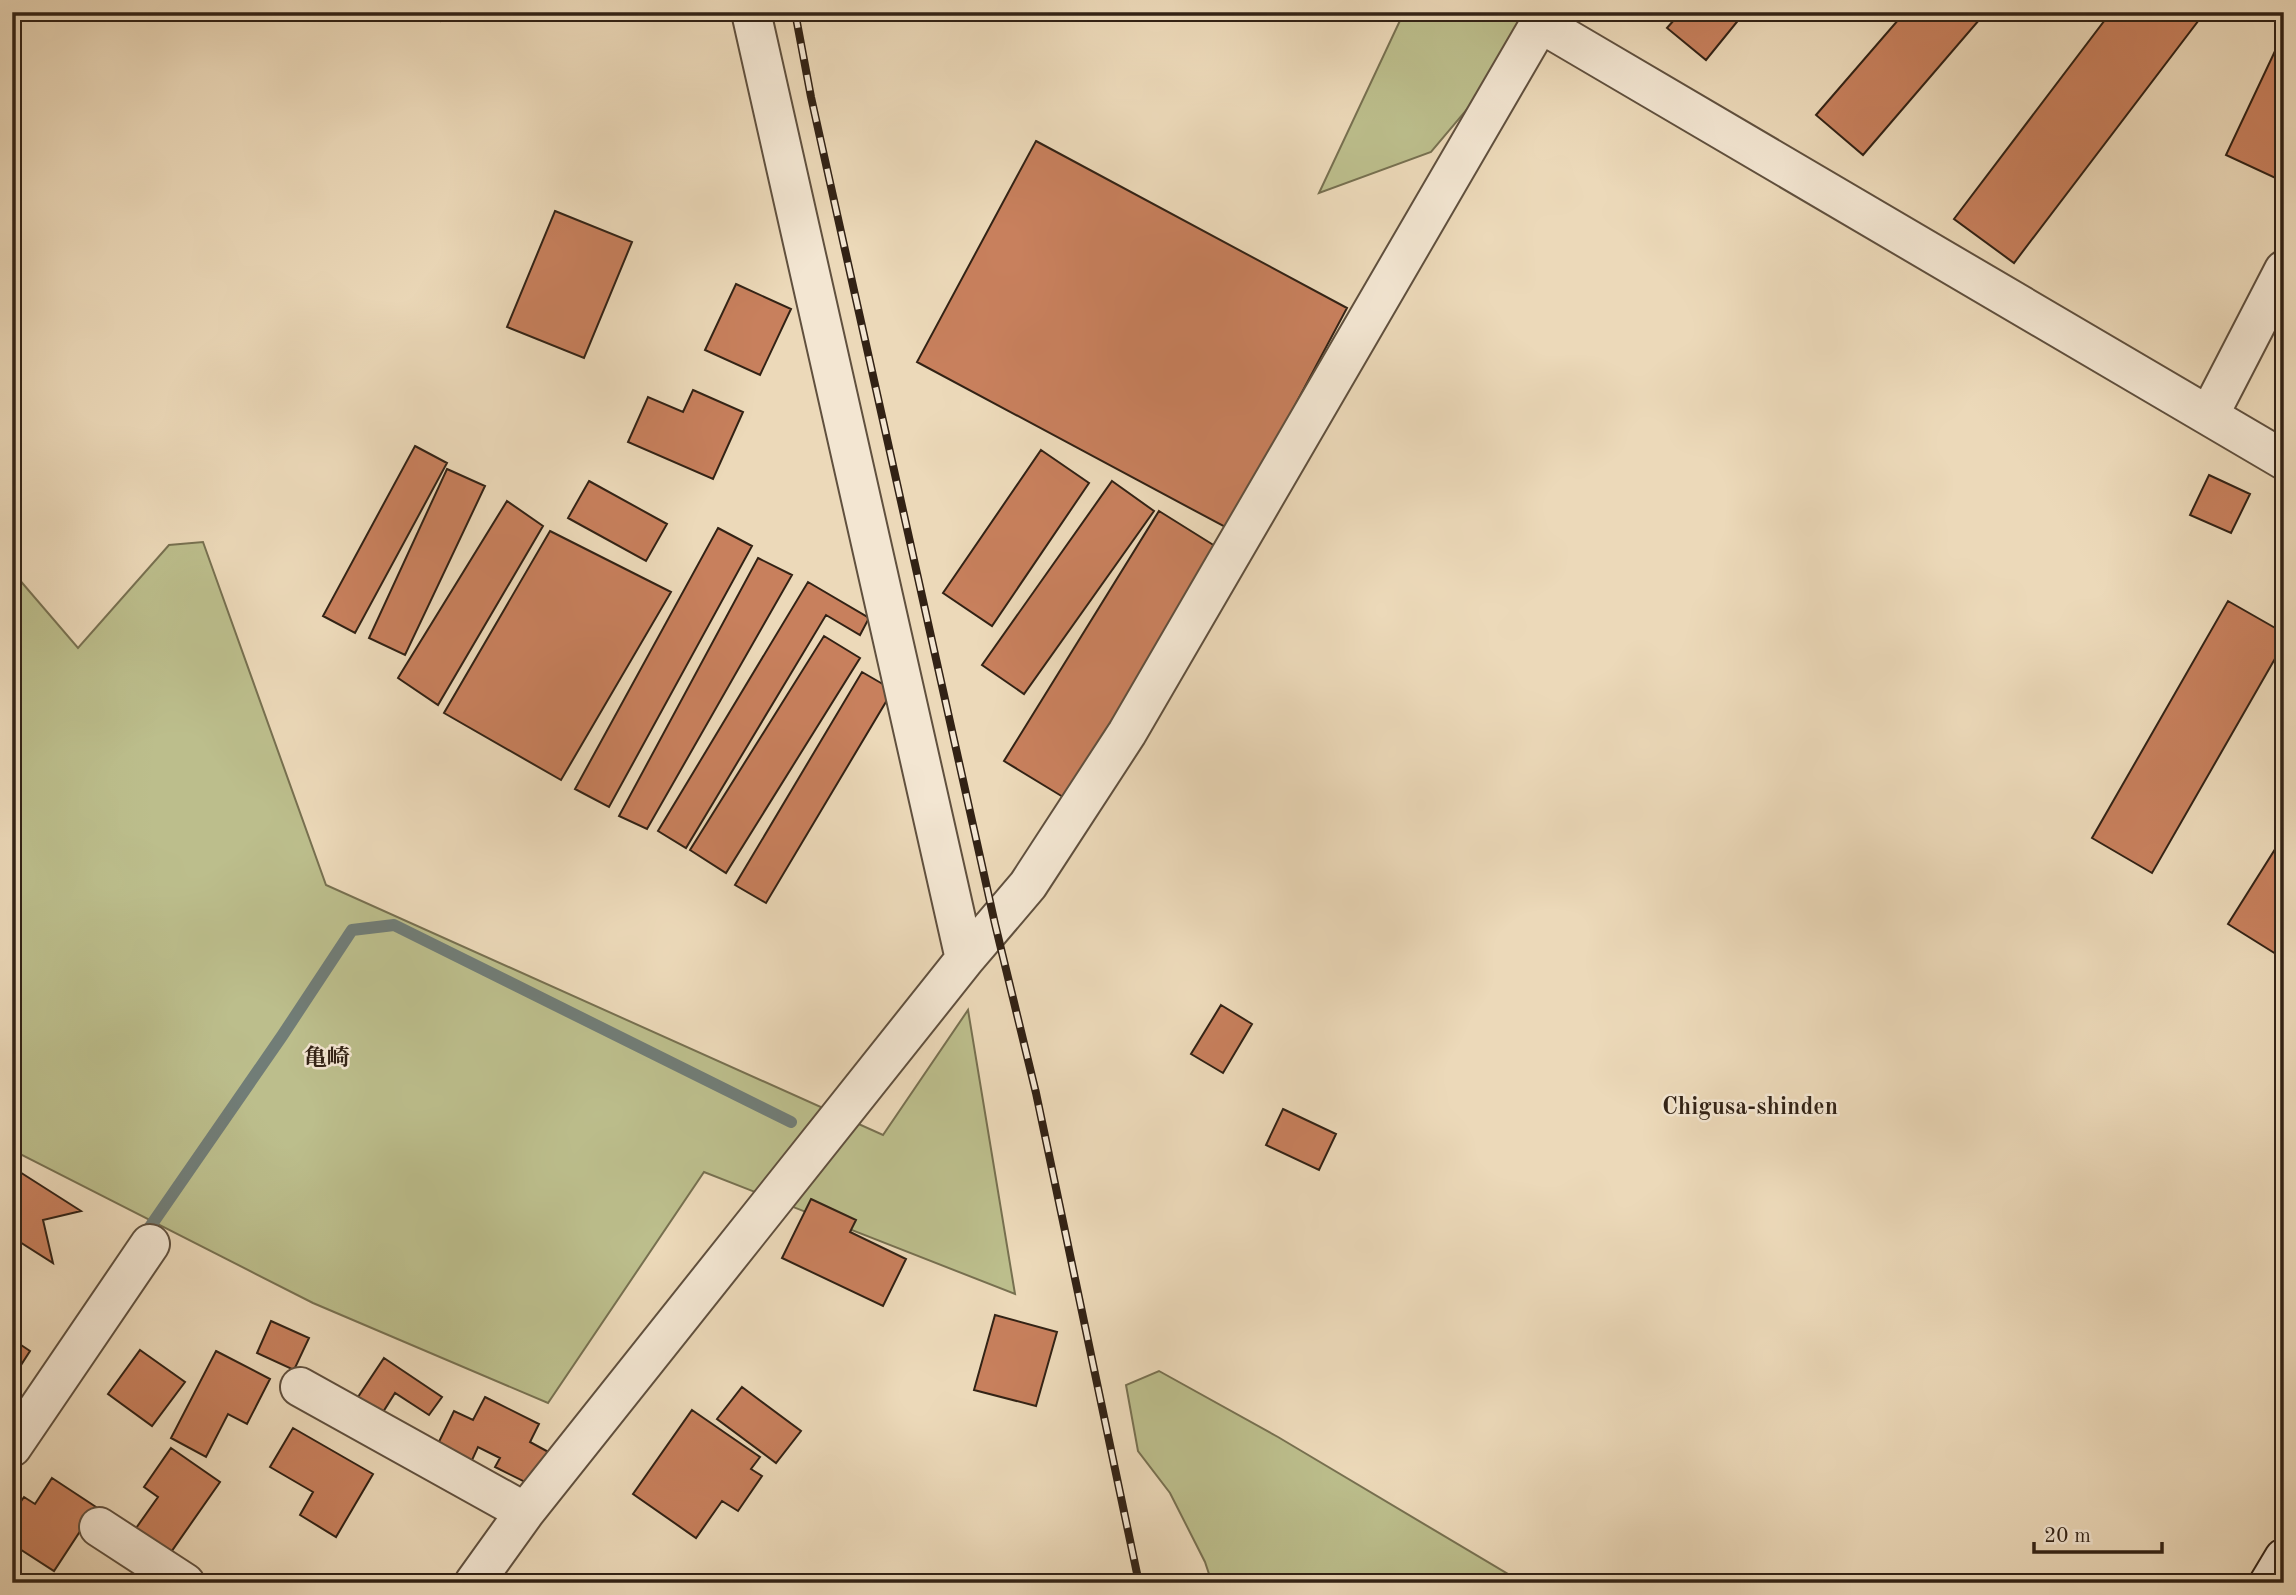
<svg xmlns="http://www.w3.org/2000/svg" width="2296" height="1595" font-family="'Old Standard TT','Noto Serif JP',serif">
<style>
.green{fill:#bcbe8c;stroke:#777050;stroke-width:2}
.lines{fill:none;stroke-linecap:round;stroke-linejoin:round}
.stream{stroke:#717d77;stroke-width:12}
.building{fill:#c8805d;stroke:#322215;stroke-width:2}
.street-casing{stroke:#60503e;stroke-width:42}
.secondary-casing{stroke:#322215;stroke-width:42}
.street{stroke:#f3e6d2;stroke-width:38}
.secondary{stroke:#f3e6d2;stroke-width:38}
.rail-casing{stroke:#322215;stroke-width:8}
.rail{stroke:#f3e6d2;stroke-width:5;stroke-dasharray:16;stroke-linecap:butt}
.labels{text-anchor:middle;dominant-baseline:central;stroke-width:5;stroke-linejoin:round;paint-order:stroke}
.neighbourhood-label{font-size:23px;font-weight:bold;fill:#322215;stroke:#f3e6d2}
.quarter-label{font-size:24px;font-weight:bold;fill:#322215;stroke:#f3e6d2}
</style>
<rect width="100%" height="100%" fill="#ecd9b9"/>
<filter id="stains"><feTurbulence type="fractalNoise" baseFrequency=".00286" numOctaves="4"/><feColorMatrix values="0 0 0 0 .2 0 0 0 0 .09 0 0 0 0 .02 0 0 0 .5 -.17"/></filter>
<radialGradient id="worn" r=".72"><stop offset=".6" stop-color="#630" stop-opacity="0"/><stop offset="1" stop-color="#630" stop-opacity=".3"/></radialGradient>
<!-- green -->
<path class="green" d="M1404 12H1549L1431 152 1319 193Z
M203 542 326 885 883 1135 968 1010 1015 1294 704 1172 548 1403 313 1303 12 1150V571L78 648 169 545Z
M1159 1371 1278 1437 1523 1583H1212L1205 1562 1170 1493 1138 1451 1126 1385Z"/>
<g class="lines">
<!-- stream -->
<path class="stream" d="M143 1237 282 1036 352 930 394 925 791 1122"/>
</g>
<!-- building -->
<path class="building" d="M422 12H444L440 21Z
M1681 12H1745L1706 60 1667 28Z
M1905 12H1986L1863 155 1816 115Z
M2111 12H2205L2014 263 1954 219Z
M2284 32V182L2226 155Z
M1036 141 1347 308 1229 529 917 362Z
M555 211 632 242 584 358 507 327Z
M736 284 791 309 760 375 705 350Z
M693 390 743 412 713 479 628 442 648 397 683 412Z
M415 446 447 463 355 633 323 616Z
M1041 450 1089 483 992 626 943 593Z
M447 469 485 486 405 655 369 638Z
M2209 475 2250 494 2231 533 2190 515Z
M589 481 667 524 646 561 568 518Z
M1112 481 1154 511 1024 694 982 665Z
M507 501 543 526 438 705 398 678Z
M1159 511 1223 551 1068 800 1004 761Z
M718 528 752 546 609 807 575 789Z
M550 531 671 592 561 780 444 713Z
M758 558 792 575 647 829 619 816Z
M808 582 869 618 860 635 826 615 686 848 658 831Z
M2228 601 2284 633V643L2152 873 2092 838Z
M824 636 860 658 726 873 690 850Z
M862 672 893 690 766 903 735 885Z
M2284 835V959L2228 924Z
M1221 1005 1252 1024 1223 1073 1191 1054Z
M1283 1109 1336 1134 1319 1170 1266 1145Z
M12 1167 81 1211 43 1220 53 1263 12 1237Z
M811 1199 856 1220 850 1232 906 1259 883 1306 782 1258Z
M995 1315 1057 1332 1036 1406 974 1390Z
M271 1321 309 1338 294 1370 257 1353Z
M12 1339 30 1351 12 1379Z
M140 1350 185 1382 152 1426 108 1394Z
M216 1351 270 1379 247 1424 228 1414 206 1457 171 1438Z
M384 1358 442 1397 429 1415 395 1393 378 1420 354 1403Z
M742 1387 801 1431 776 1463 717 1419Z
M485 1397 539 1424 530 1442 554 1455 537 1488 495 1467 500 1458 478 1447 467 1471 433 1454 454 1411 473 1420Z
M692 1410 760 1457 751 1469 762 1476 738 1511 722 1501 696 1538 633 1494Z
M293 1428 373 1474 336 1537 300 1515 313 1492 270 1467Z
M171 1448 220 1482 169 1555 134 1531 158 1497 144 1487Z
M52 1478 96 1507 54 1571 12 1544V1514L24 1497 35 1504Z"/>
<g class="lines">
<!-- street casing -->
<g class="street-casing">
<path id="street" d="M751 12 965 959
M1540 23 2284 460
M2209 415 2284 270
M300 1387 525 1512
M12 1447 150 1244
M99 1527 185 1583
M474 1583 525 1512 965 959 1028 885 1127 733 1540 23 1550 12"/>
</g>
<!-- secondary casing -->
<g class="secondary-casing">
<path id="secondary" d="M2269 1583 2284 1558"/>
</g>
<!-- street -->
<use href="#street" class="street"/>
<!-- secondary -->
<use href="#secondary" class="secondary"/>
<!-- rail casing -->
<g class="rail-casing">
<path id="rail" d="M795 12 811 97 995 924 1036 1093 1139 1583"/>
</g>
<!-- rail -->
<use href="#rail" class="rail"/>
</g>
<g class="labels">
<!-- neighbourhood labels -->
<g class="neighbourhood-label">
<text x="327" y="1058">亀崎</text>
</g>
<!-- quarter labels -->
<g class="quarter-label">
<text x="1750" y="1108">Chigusa-shinden</text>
</g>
</g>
<!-- margin -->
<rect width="2296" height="1595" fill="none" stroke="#ecd9b9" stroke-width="42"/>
<rect x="14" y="14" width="2268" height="1567" fill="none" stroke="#322215" stroke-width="3.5"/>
<rect x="21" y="21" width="2254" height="1553" fill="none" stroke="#322215" stroke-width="2"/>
<!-- scale -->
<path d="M2034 1542v10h128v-10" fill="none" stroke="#322215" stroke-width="3.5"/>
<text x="2044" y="1542" font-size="21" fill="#322215" stroke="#f3e6d2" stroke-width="5" paint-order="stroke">20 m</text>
<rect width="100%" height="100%" filter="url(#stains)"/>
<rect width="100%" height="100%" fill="url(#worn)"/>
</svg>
